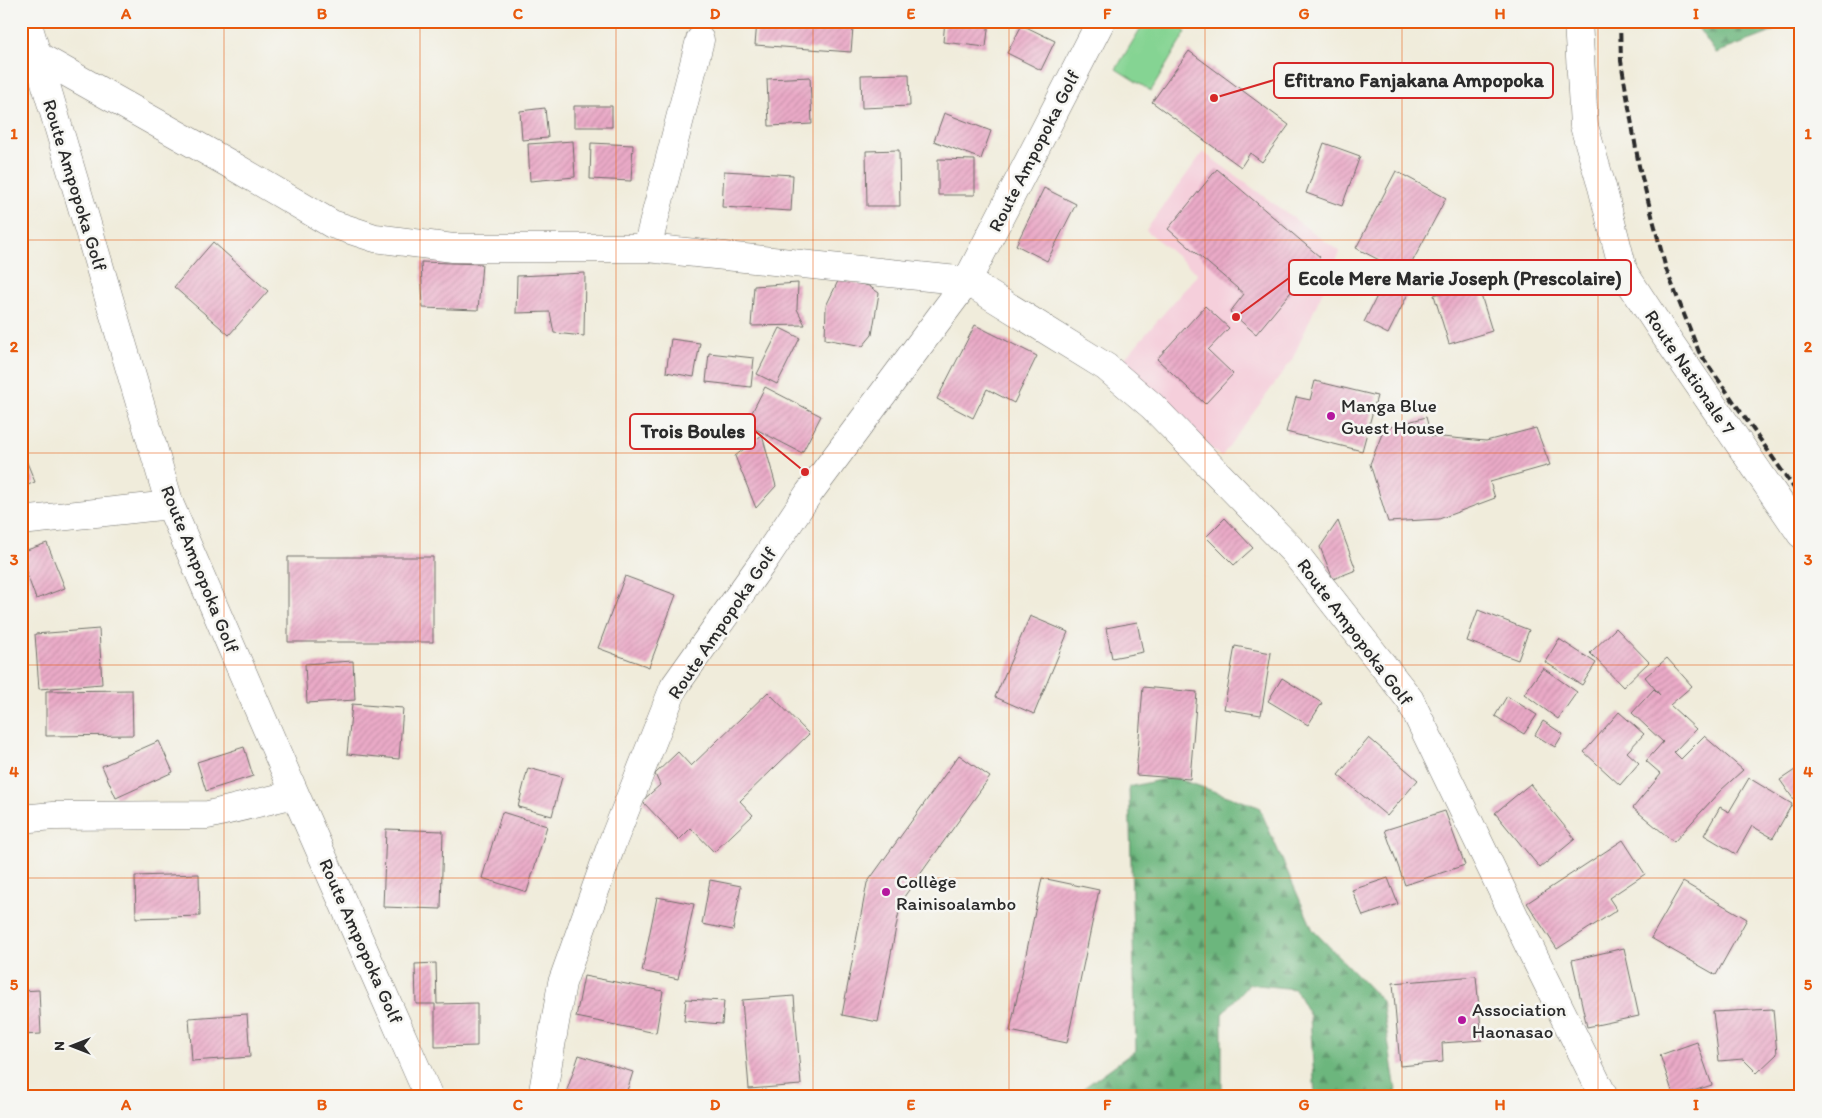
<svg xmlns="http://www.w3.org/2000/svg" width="1822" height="1118" font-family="Itim,sans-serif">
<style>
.built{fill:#f5cfdb}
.green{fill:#85d493;stroke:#58805f}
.forest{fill:url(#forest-firs);stroke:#4c7054}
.building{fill:url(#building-hatch)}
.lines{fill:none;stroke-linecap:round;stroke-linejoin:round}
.minor-casing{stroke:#706f69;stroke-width:29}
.major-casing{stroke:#706f69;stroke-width:29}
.minor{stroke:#fff;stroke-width:28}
.major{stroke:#fff;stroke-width:28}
.rail{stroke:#2b2b2b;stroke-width:4;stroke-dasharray:8 4;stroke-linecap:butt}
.grid{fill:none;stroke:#e8590c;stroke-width:1;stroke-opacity:0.55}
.poi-dot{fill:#b5179e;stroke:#f6f6f2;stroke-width:2}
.labels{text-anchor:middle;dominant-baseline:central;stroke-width:5;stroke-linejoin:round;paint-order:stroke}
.street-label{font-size:19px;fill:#2b2b2b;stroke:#f6f6f2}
.poi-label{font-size:19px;fill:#2b2b2b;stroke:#f6f6f2;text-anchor:start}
.leader{fill:none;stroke:#d62828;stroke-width:2}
.callout-dot{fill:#d62828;stroke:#f6f6f2;stroke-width:2}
.callout{fill:#f6f6f2;stroke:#d62828;stroke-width:2}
.callout-label{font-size:20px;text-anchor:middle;font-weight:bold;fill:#2b2b2b}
.neatline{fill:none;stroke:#e8590c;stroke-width:2}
.grid-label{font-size:16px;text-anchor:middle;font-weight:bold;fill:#e8590c}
</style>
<defs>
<pattern id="forest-firs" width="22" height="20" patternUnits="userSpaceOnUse" patternTransform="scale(1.25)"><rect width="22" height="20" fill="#6cb67d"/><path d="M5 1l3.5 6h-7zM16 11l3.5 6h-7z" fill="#599467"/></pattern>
<pattern id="building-hatch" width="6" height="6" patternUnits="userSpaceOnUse" patternTransform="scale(1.25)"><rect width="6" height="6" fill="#eaaac7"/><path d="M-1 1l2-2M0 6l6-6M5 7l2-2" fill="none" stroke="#c992ab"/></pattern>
</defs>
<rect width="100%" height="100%" fill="#f6f6f2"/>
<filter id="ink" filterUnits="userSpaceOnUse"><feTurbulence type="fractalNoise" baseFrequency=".02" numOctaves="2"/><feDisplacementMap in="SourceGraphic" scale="10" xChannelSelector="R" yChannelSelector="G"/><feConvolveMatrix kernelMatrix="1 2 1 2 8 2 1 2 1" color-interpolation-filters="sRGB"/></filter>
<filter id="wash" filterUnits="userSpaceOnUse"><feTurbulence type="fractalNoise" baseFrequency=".0096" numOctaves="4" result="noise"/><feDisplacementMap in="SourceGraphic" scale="20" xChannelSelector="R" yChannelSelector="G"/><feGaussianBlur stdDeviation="1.12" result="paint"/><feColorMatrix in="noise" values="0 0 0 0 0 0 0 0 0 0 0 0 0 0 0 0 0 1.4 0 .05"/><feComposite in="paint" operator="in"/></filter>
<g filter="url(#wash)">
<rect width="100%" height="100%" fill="#f0ecdb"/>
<!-- built -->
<path class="built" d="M1203 152 1340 252 1292 360 1221 457 1118 366 1198 274 1146 230Z"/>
<!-- green -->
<path class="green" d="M1145 21H1170L1186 32 1151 91 1116 69Z"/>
<!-- forest -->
<path class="forest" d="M1693 21H1792L1767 34 1716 53Z
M1173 777 1259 807 1313 930 1382 1001 1397 1097H1315L1310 1016 1295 989 1249 984 1222 1014V1097H1071L1136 1050 1129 787Z"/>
<g id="blocks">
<!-- building -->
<path class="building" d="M945 21H989L986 47 943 42Z
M757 22 853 28 851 52 755 45Z
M1022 25 1055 41 1041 70 1007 53Z
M1189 51 1289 125 1262 162 1250 153 1241 167 1152 102Z
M909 74 910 106 862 108 861 75Z
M810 77 812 124 769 126 767 79Z
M574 106H612V127H574Z
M545 108 548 138 522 140 520 111Z
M944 113 991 131 981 159 934 141Z
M573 141 575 177 530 181 528 144Z
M591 143 633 145 631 181 590 179Z
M1324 143 1360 156 1342 206 1306 193Z
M899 150 900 206H867L866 151Z
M938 159 975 160V195H938Z
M1217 169 1320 257 1256 334 1230 312 1244 294 1168 229Z
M724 171 793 175 791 211 722 207Z
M1396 171 1446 198 1406 274 1356 248Z
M1044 188 1076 204 1047 261 1016 245Z
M213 242 268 291 229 335 174 287Z
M421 262 482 264 478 310 423 308Z
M585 273 584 336 554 333 550 312 516 313 517 276Z
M839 279 869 286 879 293 872 335 863 346 825 339 826 306Z
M1384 282 1408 294 1388 334 1364 322Z
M1477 282 1492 331 1449 344 1434 295Z
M798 283 797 309 805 325 751 326 754 286Z
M1205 306 1229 328 1208 350 1233 374 1205 404 1157 359Z
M975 325 1037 356 1014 403 987 389 973 418 937 399Z
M780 328 800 338 777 384 757 374Z
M671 339 700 343 694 377 666 372Z
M709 353 754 358 751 387 706 382Z
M1315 381 1377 396 1362 451 1286 432 1296 397 1310 400Z
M765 387 821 416 802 453 746 424Z
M1426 417 1431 436 1486 441 1536 428 1550 465 1490 482 1495 498 1439 519 1388 522 1370 464 1384 429Z
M762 435 776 486 756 508 735 456Z
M21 448 35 482 21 488Z
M1225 518 1253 548 1234 565 1206 537Z
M1338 521 1356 570 1333 579 1320 547Z
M47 543 65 588 36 599 21 558V552Z
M288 557H433V642H288Z
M625 576 676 595 649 667 598 648Z
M1478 610 1529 630 1518 660 1467 641Z
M1030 616 1068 632 1034 714 995 697Z
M1137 622 1143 652 1112 658 1106 628Z
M1616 628 1649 662 1623 687 1590 653Z
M99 629 102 684 39 689 35 634Z
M1559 639 1596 663 1582 685 1545 662Z
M1235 646 1271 653 1261 715 1224 709Z
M1667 658 1692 686 1670 705 1696 729 1674 752 1681 759 1704 736 1743 770 1720 791 1674 842 1633 808 1661 774 1646 761 1663 742 1632 713 1654 689 1660 695 1645 677Z
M353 661 355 700 307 703 305 664Z
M1543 668 1577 692 1558 719 1524 694Z
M1282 678 1322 703 1308 725 1268 701Z
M1143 687 1197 692 1190 779 1136 775Z
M132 690 133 735 46 736V691Z
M768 692 809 734 740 801 753 815 714 852 691 828 679 840 642 801 660 785 655 774 678 752 691 766Z
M1507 696 1537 715 1524 734 1495 716Z
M352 704 403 708 399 759 347 754Z
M1619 712 1644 734 1627 752 1639 763 1620 785 1584 752Z
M1543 721 1563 734 1555 747 1535 735Z
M1369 738 1418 780 1387 816 1338 775Z
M159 741 173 772 116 798 102 766Z
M244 747 253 776 206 791 197 762Z
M959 755 990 777 901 901 878 1022 842 1015 867 883Z
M1801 766V810L1780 780Z
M528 768 562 777 552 816 518 807Z
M1749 778 1792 804 1773 838 1752 826 1736 854 1704 835 1720 807 1729 812Z
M1530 784 1575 839 1540 868 1495 813Z
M1445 811 1465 865 1405 885 1385 830Z
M502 812 547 826 527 892 482 878Z
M386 829 443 831 441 909 383 907Z
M1623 840 1645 874 1609 898 1617 910 1557 949 1527 903Z
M199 874 200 916 136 918 135 876Z
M1042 878 1099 890 1067 1043 1010 1031Z
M1388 878 1398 904 1363 916 1352 890Z
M710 880 741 886 733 930 702 924Z
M1683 882 1747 919 1716 975 1651 938Z
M657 897 694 904 678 979 642 971Z
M1624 948 1639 1016 1587 1027 1572 960Z
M436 963 437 1004 477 1003V1046L435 1047V1004H416L415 964Z
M584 976 663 991 656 1033 576 1017Z
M1476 976 1482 1040 1442 1043 1443 1062 1400 1066 1393 983Z
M39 990 41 1034 21 1035V991Z
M794 996 801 1085 749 1089 742 1000Z
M686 999 724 1001 722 1024 684 1021Z
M1773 1009 1777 1054 1757 1073 1743 1059 1719 1061 1713 1012Z
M247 1014 250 1057 192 1061 189 1018Z
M1697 1042 1712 1085 1674 1097 1660 1055Z
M579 1055 633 1072 625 1097H587L567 1090Z"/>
</g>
</g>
<g filter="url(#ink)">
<use href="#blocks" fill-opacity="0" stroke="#706f69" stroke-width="1"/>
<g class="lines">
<!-- minor casing -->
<g class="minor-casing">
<path id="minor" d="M27 21 170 505 295 794 429 1097
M36 55 228 163 332 224 375 238 453 248H647L967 281 1106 367 1152 406 1295 553 1410 700 1527 942 1604 1097
M647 248 700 40
M21 521 170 505
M21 819 53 816 208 815 295 794
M542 1097 562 983 611 846 674 687 765 559 809 493 967 281 1101 21"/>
</g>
<!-- major casing -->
<g class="major-casing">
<path id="major" d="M1578 21 1584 126 1602 187 1624 273 1664 334 1801 534"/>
</g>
<!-- minor -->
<use href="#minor" class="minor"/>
<!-- major -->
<use href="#major" class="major"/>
<!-- rail -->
<path class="rail" d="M1620 21 1621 61 1639 166 1666 269 1699 352 1801 498"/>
</g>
</g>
<!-- grid -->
<path class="grid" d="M224 21V1097M420 21V1097M616 21V1097M813 21V1097M1009 21V1097M1205 21V1097M1402 21V1097M1598 21V1097M21 240H1801M21 453H1801M21 665H1801M21 878H1801"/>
<!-- markers -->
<g class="poi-dot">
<circle cx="1331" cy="416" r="5"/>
<circle cx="886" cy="892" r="5"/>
<circle cx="1462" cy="1020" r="5"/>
</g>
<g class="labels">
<!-- street labels -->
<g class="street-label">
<text transform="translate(1034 151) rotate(-63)">Route Ampopoka Golf</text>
<text transform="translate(75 185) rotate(73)">Route Ampopoka Golf</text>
<text transform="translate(1690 372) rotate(56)">Route Nationale 7</text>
<text transform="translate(200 569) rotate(68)">Route Ampopoka Golf</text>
<text transform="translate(722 623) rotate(-56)">Route Ampopoka Golf</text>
<text transform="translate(1355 632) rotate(53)">Route Ampopoka Golf</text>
<text transform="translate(361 941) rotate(66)">Route Ampopoka Golf</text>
</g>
<!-- poi labels -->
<g class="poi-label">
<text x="1341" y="405">Manga Blue<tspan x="1341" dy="22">Guest House</tspan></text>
<text x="896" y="881">Collège<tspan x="896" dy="22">Rainisoalambo</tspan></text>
<text x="1472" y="1009">Association<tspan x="1472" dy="22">Haonasao</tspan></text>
</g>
</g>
<!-- callouts -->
<path class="leader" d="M1214 98L1274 80M1236 317L1289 278M805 472L755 431"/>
<g class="callout-dot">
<circle cx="1214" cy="98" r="5"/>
<circle cx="1236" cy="317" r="5"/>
<circle cx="805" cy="472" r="5"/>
</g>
<g class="callout">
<rect x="1274" y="63" width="279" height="35" rx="5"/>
<rect x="1289" y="260" width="342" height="35" rx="5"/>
<rect x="630" y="414" width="125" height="35" rx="5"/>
</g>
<g class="callout-label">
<text x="1414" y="87">Efitrano Fanjakana Ampopoka</text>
<text x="1460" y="285">Ecole Mere Marie Joseph (Prescolaire)</text>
<text x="693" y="438">Trois Boules</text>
</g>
<!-- margin -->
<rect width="1822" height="1118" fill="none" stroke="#f6f6f2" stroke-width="55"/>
<!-- north arrow -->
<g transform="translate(72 1046) rotate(270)" stroke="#f6f6f2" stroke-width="4" paint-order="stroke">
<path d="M0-4L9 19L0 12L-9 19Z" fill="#2b2b2b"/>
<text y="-8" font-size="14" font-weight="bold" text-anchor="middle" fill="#2b2b2b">N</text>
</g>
<rect x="28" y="28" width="1766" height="1062" class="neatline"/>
<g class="grid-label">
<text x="126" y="19">A</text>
<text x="322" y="19">B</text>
<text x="518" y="19">C</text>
<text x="715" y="19">D</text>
<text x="911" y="19">E</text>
<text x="1107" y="19">F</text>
<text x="1304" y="19">G</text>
<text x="1500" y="19">H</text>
<text x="1696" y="19">I</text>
<text x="14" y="139">1</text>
<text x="1808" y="139">1</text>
<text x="14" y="352">2</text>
<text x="1808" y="352">2</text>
<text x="14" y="565">3</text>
<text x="1808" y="565">3</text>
<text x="14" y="777">4</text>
<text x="1808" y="777">4</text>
<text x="14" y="990">5</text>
<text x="1808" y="990">5</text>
<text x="126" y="1110">A</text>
<text x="322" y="1110">B</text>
<text x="518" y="1110">C</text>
<text x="715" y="1110">D</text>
<text x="911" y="1110">E</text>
<text x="1107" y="1110">F</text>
<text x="1304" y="1110">G</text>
<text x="1500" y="1110">H</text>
<text x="1696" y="1110">I</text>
</g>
</svg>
